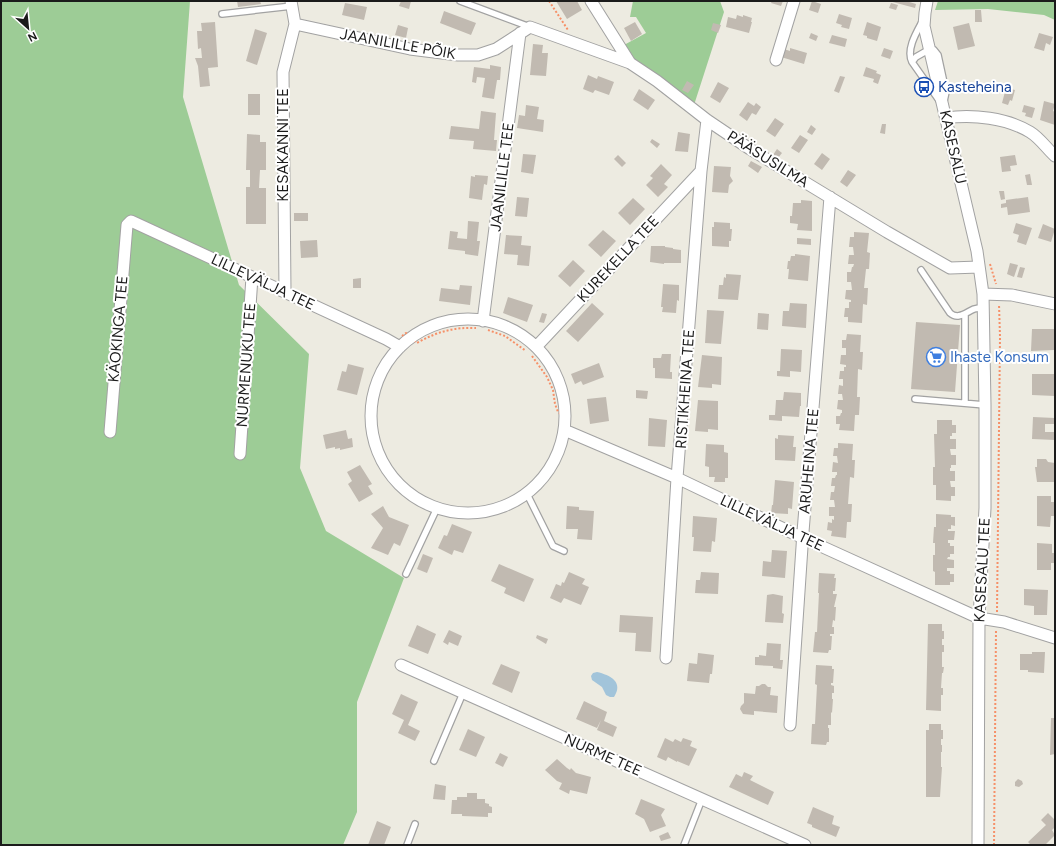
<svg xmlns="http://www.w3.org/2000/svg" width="1056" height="846" font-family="Figtree,sans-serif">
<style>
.forest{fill:#9dcc96}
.water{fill:#a2c4da}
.building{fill:#c1bab1}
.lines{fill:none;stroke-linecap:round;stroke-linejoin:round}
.lane-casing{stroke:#a2a2a2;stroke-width:8}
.street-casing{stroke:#a2a2a2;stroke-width:13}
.path{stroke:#f69068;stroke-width:2;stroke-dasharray:2 2;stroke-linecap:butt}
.lane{stroke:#fff;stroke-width:5.5}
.street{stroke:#fff;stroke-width:11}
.labels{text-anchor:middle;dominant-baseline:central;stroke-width:4;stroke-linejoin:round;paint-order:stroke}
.street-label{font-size:15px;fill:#1b1b1b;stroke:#fff}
.transit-label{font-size:15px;fill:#164399;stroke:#fff;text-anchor:start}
.shop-label{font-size:15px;fill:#366cbe;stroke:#fff;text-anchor:start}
</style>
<rect width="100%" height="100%" fill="#edebe1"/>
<!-- forest -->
<path class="forest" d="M1 1H190L183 97 239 285 309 354 300 468 326 531 404 578 357 702V812L343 845H1Z
M633 1H720L724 12 694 105 632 58 624 45 646 33 636 17H630Z
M938 1H1055V20L1044 15 988 9 935 10Z"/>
<!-- water -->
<path class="water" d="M597 672C610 675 624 682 614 697H610L606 695 602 687 592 680 591 676 593 673Z"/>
<!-- building -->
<path class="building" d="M237 1H260L261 4 238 7Z
M401 1H411L409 9 399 6Z
M556 1H577L582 10 567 19Z
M772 1H783L781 6 771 3Z
M812 1 821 4 818 13 809 10Z
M889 1H906L916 4 915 8Z
M345 3 367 7 364 20 342 15Z
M891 3 898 5 896 10 889 8Z
M975 10H981L982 22H975Z
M444 11 476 23 471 35 440 23Z
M839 14 852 18 849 29 841 27 842 25 836 23Z
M737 15 743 17V15L752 18 751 22H752L749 33 726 27 728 17 736 19Z
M215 22 218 67 208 68 210 86 200 87 198 66 195 58H202L201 48 198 49 197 31H202L201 23Z
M635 22 642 34 631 41 624 28Z
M867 22 881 27 877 41 867 38V36L863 35Z
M713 23 721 25 718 33 711 30Z
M969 23 975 46 958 50 953 27Z
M398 25 408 28 406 38 395 35Z
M255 29 267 33 257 65 246 61Z
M811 33 818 36 816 41 809 38Z
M1039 33 1053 37 1050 45 1046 43 1044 51 1034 48Z
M832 35 847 39 845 47 829 43Z
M533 44 543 45 542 53H548L546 76 530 75Z
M790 48 807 53 804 64 781 57 784 49 790 51Z
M884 48 893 51 890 59 881 56Z
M490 65 501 67 500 80H497L494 99 482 97 485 78 477 77 476 83 472 82 474 67 490 69Z
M866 67 877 71 876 73 881 75 878 84 873 82 874 79 863 76Z
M588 75 597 79 598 76 614 82 609 95 595 90 593 93 583 89Z
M840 76 845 77 839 93 834 91Z
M687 81 694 85 688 93 682 90Z
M718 82 729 88 720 103 710 97Z
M1006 88 1015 90 1012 101 1010 100 1008 105 1002 103Z
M639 89 655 100 648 110 633 100Z
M248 94H260V115H248Z
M1044 101 1055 104 1053 111 1055 112V125L1040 120Z
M748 102 754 106 756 103 761 107 756 115 752 113 747 121 739 115Z
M526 105 539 107 537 119 544 120 543 132 517 128 519 115 525 116Z
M1024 105 1035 108 1032 118 1025 116 1026 113 1022 112Z
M481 111 496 113 494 140H497L496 151 473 149 474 141 449 139 451 126 479 129Z
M775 118 784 124 775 137 766 131Z
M882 124H886L885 134 880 133Z
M811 125 816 129 812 135 807 132Z
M678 132 690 134 688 152 675 151Z
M247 134 260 135V142H266V170H260L259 188H266V224H246V187H250V170H246Z
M800 135 808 140 799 153 791 148Z
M652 139 660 144 657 148 650 142Z
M777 149 782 153 778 158 773 155Z
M822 153 830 159 822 170 814 164Z
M523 154 536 155 533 174 521 172Z
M618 155 626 163 622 167 614 159Z
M1015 155 1017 165 1010 166 1011 171 1002 172 1000 157Z
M751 161 762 167 758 173 748 166Z
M661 164 672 175 664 184 668 187 658 197 646 185 653 178 650 176Z
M714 166 731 167 730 176 733 181 729 185 728 193 712 192Z
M848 170 856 175 847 187 840 182Z
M1030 174 1032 185H1027L1025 175Z
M475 175 488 176 487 185 484 184 482 200 469 198 471 176 475 177Z
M999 191H1004L1005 199 1001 200Z
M517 197 529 198 527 217 515 216Z
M1028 197 1030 212 1008 215 1007 207 1001 208V204L1006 203V200Z
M633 198 645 209 630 225 618 213Z
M801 200 812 201V231L797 230 798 224 790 223V216H792L793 203H801Z
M294 213H308V221H294Z
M468 221 479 222 477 241H480L478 256 465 254V251L448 249 450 231 458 232 457 238 467 239Z
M714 222 730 223V229H732L731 241H729V247L712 246V227H714Z
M1016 223 1032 228 1026 245 1017 242 1019 235 1013 233Z
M1043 224 1055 229 1051 242 1038 238Z
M603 230 616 241 601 257 588 245Z
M854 232 869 233 867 252 870 253 869 269H866L864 288H868L867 305 863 304 862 323 848 322V317H844L845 308H849V302H851V300L845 299 846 290H852L851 282H847V272H851L852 267H853L854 264H848L849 255H854L853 247H849L850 237H854Z
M506 235 522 236 521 245 531 246 529 266 517 265 518 255 504 254Z
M797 238 811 239V245L797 244Z
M317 240 318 257 301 258 300 241Z
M651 246H665V247L673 248V249L681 250V263H664V264L650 262Z
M795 254 810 256 808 281 788 279 789 269H787L788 261H790L791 256H795Z
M573 260 585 271 570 287 558 276Z
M1010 263 1018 265 1014 277 1007 274Z
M1020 267 1025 268 1022 278 1017 277Z
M726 274 741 275 738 300 718 299 719 285H723L724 277 726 278Z
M361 278V288H353V279Z
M663 284 679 285V301L677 300 676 313 662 312 663 307H661Z
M460 285 472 286 470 305 439 301 441 288 459 290Z
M508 297 533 305 527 322 503 313Z
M592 303 604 314 578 342 566 331Z
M790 303 807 304 806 328 782 326 783 311H789Z
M707 310 724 311 721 344 705 343Z
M542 313 547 314 544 323 539 322Z
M758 313 769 314 768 330 757 329Z
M916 322 960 325 955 392 911 389Z
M1032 329H1055L1054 350 1031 351Z
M847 334 861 335 860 352H863L862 370 858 369 857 397H860L859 415H855L854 431 839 430 840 424H836V416H840L841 413H842V410L837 409 838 400H843L842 394H838L839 385 843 386V379H839L840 371H844V367H846V365L840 364 841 355H846V348H842V340H846Z
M781 349 802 350 801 372 790 371V377L777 376V371H780Z
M662 354H671L670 372H672V379L655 378V368H653V358H661Z
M702 355 722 357 721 385 712 384V388L698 387Z
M599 363 604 377 583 385 581 381 575 384 571 374Z
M348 364 364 368 357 395 337 390 342 371 346 372Z
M1032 374H1055V396L1032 395Z
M636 390 648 391 647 399 636 398Z
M784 392 801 393V406H800L799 417 782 416V421L769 420V415H775L776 400H783Z
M606 397 609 421 590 424 587 399Z
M698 400 718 401V430L708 429V432L695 431Z
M1033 417 1055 418V424H1045V432H1055V440L1032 439Z
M649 418 667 420 665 447 648 446Z
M937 420H952V425H956V433H952V436H950V439H956V449H950L951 455H956V465H951V468H950V471H955V481H950L951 487H955V496H951V501L936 500V485H933V467H935L934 434H937Z
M346 430 348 439 352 438 353 447 340 450V448L335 449V447L326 449 323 435Z
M778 435 794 436 793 447H796L795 461 775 460V438L778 439Z
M838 443 853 444 852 460H855L854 478 850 477 848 504H852L851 522H847L846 538 831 536 832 531 827 530 828 522 832 523V519L834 520V516H829V507H835L834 500H830L831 492H834L835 486H831L832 478H835L836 475H837V472H832L833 462 838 463 837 456H833L834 448H838Z
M706 444 724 445V452L728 453V478H725V482H714L715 477H709V467L705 466Z
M1037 459H1046L1048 462 1055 463V482H1037L1035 467H1037Z
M360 465 372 484 368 486 373 494 359 502 348 484 352 481 347 472Z
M775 480 794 482 792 509 788 508V514L771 513 772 505H773Z
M1037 496H1051V502H1054V516H1051L1050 527 1037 526Z
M383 506 389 517 409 525 400 546 394 543 388 555 371 548 383 528 371 514Z
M567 506 579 507V510L594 511 592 540 577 539 578 529H566Z
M936 514 951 515V517H955V526L951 525V529H948V531H955L954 540H948V543H950V546H954V554H950V557H948L947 559 954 560V568H947V571H950V574H954V582H950V585H935V572L933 571V555H935V543H933L934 527H936Z
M693 516 717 518 715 542 712 541 711 552 693 551 694 537H692Z
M452 524 472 532 463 553 454 550 452 555 438 548 444 535 447 536Z
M1037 543 1052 544V553H1055V563H1051V570H1037Z
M772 550 787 551 785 578 762 576 763 561 771 562Z
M423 554 433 558 427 573 417 569Z
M499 564 534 579 524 602 504 593 506 588 491 581Z
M569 572 585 579 582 584 589 587 581 605 564 598 561 603 550 598 556 584 561 586 562 582 564 583Z
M701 572 719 573 718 594 695 593 696 580H700Z
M819 573 835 574 834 578H836L835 591H833V594H837L834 607H836L835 621 833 620 832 627H834V634H830V636H832L831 650H829L828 653 813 652 815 632H817L819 593H818Z
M1024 589 1048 590 1047 615H1034V606L1024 605Z
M773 594 783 596 782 613 784 614 783 623 765 622 767 595Z
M620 615 653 617 651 652 635 651 636 633 619 632Z
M928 624H942V631H944V639H942V645H944V652H942V667H944L943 673H942L941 688H943V695H941V711L926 710Z
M417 625 436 634 428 654 408 646Z
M449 630 462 636 458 646 449 642 448 645 443 642Z
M537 635 548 639 546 644 536 638Z
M767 643 781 644 780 660H783L782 669 773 668V666L755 665V657H759V655L766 656Z
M1032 652H1045L1044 673 1028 672V670H1020V654H1032Z
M698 653 714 655 712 674H710L709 683 687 681 689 663 697 664Z
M501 664 520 672 512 693 492 684Z
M816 665 832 666V669H834L833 683H831V685L834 686V693H832V699H833L832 713 831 712V725H828V728H829V742H827L826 745 811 744 812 724H815L817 685 815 684Z
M762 684H765L768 687H771L770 695 778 696 777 713 754 711V715L743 714 740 709 741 706 744 703V693L755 694 756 686H759Z
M401 694 418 702 408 725 420 731 415 741 398 733 404 720 392 714Z
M584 701 607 712 604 721 617 727 613 737 597 730 601 720 597 728 576 719Z
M1051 718H1055V754L1050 755Z
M929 724H941V730H943V739H941V745H942V752H941V767H942L940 797H926V730H929Z
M468 729 485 737 476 757 459 750Z
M665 738 673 742 675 739 681 742 683 738 692 741 690 746 697 749 689 766 677 761V762L668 757 666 761 657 757Z
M500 753 508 757 503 767 495 763Z
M557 759 567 768 570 770 571 768 576 773 591 777 587 794 570 790 569 794 559 789 562 783 557 781 545 770Z
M744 772 753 776 750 780 774 792 768 805 729 787 736 774 742 777Z
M1018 779 1022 781 1023 784 1019 787 1015 786V782Z
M435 784 446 786 445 800 433 799Z
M467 793H477V799H485V803L489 804V806L492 807V813H488V817L462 816V814H451L452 800H457V797H467Z
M641 799 665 809 661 815 666 826 650 832 644 819 635 814Z
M813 807 834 816 832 824 840 827 836 837 812 827V825L807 823Z
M1048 813 1055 820V827L1052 830 1055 835 1045 845H1031L1028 842 1046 825 1041 820Z
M377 821 391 827 384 845H368Z
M668 832 671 838 661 841 659 836Z"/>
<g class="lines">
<!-- lane casing -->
<g class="lane-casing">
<path id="lane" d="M460 1 530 27
M222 14 292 6
M930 49 934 50 938 55 946 92 943 106 912 62 916 57Z
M912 62C906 50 916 33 922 22
M921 270 950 313C958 320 965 313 974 309 977 308 980 308 983 308
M915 399 985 405
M965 403V314
M527 494 553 546 564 551
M406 574 437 508
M434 761 463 693
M407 845 415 824
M684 845 702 799"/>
</g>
<!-- street casing -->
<g class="street-casing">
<path id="street" d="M591 1 630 63 657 81 707 120 750 149 887 232 950 268 979 267
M927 1 925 13 924 26 977 251 983 294 985 405V508L979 618 978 845
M295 24 410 49 458 55H478L496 49 530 27 630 63
M776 60 794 1
M946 118C973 114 1007 118 1030 132 1040 138 1047 149 1055 156
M285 292 283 72 295 24 291 1
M983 294 1012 295 1055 304
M371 416a97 97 0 1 1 194 0a97 97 0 1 1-194 0Z
M483 321 520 33
M536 347 701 171
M110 432 127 225 131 221 386 339 400 347
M564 432H569L677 478 803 538 979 618 1004 622 1055 638
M240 454 252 277
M666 658 677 478 701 171 707 120
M401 665 805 845
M790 725 803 532 830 197"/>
</g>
<!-- path -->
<path class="path" d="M549 1 568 30
M990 264 996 284
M488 330 505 336 526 351
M402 336 406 333 417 343C436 332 454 327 476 328
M532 356 547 377 553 390 555 404 558 412 565 416
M997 612 1000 337 999 304
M994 845 996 630"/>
<!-- lane -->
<use href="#lane" class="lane"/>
<!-- street -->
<use href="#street" class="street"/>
</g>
<!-- icons -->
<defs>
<g id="bus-ring" transform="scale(1)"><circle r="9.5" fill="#fff" stroke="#1a4fb4" stroke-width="1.5"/><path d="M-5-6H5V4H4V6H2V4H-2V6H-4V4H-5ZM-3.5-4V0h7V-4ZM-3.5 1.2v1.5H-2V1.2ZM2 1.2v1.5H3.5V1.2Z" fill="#1a4fb4"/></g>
<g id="supermarket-ring" transform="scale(1)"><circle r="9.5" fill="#fff" stroke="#3f7fe0" stroke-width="1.5"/><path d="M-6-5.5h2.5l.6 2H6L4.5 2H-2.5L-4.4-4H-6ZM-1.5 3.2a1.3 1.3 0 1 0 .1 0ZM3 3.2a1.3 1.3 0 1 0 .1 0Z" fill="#3f7fe0"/></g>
</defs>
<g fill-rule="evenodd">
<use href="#bus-ring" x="924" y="87"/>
<use href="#supermarket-ring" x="936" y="357"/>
</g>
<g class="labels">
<!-- street labels -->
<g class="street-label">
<text transform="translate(398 44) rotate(10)">JAANILILLE PÕIK</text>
<text transform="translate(283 145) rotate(-90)">KESAKANNI TEE</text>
<text transform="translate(953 147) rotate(77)">KASESALU</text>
<text transform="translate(768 159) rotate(32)">PÄÄSUSILMA</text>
<text transform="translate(502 177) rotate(-83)">JAANILILLE TEE</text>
<text transform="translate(618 259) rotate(-47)">KUREKELLA TEE</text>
<text transform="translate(263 282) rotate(25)">LILLEVÄLJA TEE</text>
<text transform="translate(118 329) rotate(-85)">KÄOKINGA TEE</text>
<text transform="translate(246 365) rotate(-86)">NURMENUKU TEE</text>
<text transform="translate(685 389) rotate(-86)">RISTIKHEINA TEE</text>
<text transform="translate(809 461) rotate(-85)">ARUHEINA TEE</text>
<text transform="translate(772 523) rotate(25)">LILLEVÄLJA TEE</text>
<text transform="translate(982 570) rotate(-87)">KASESALU TEE</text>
<text transform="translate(603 755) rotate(24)">NURME TEE</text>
</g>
<!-- transit labels -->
<g class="transit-label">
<text x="938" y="87">Kasteheina</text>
</g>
<!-- shop labels -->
<g class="shop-label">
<text x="950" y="357">Ihaste Konsum</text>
</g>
</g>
<!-- border -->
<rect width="1056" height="846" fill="none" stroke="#1b1b1b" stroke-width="4"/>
<!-- north arrow -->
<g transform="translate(28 28) rotate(153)" stroke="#ffffff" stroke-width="3" paint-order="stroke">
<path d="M0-3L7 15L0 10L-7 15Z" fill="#1b1b1b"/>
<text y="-6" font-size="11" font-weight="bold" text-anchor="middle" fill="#1b1b1b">N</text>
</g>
</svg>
